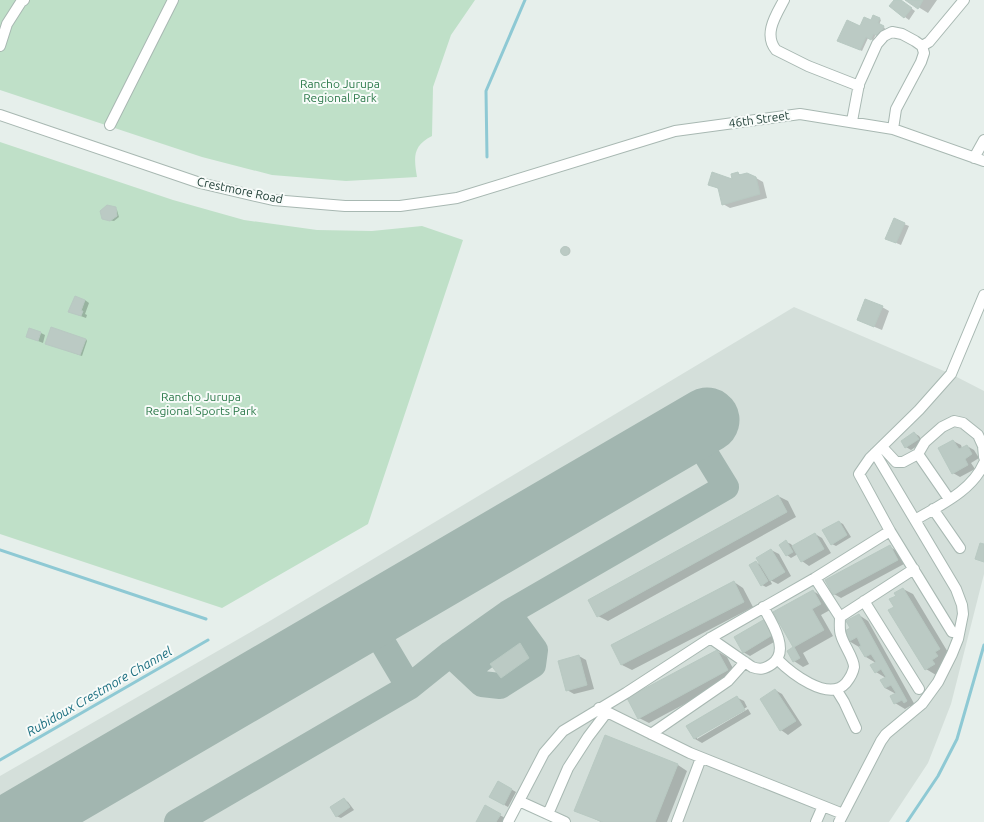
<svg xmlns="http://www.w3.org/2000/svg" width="984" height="822" font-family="Ubuntu,sans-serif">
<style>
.built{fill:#d4dfda}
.green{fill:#bfe0c8}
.shadow{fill:#0003}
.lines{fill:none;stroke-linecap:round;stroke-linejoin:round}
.stream{stroke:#8ec9d4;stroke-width:3}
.taxiway{stroke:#a2b6b0;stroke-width:26}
.runway{stroke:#a2b6b0;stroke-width:65}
.building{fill:#bbcac4;stroke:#b8c9c2}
.minor-casing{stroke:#a8b8b2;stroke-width:12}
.minor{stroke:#fff;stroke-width:10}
.labels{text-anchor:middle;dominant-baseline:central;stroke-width:4;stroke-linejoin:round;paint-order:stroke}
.park-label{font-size:12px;fill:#2d7a4b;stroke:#f7fbf9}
.street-label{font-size:12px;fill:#24423a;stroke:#f7fbf9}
.water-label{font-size:13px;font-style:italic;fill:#1c6f80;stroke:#f7fbf9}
</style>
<rect width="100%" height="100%" fill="#e6efeb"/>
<!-- built -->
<path class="built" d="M794 307 951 374 984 391V574L951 704 928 763 889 822H570L524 803 513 822H0V776L268 622Z"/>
<!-- green -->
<path class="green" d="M0 0H475L451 35 433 87 432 136C412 146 414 158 417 177L346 181 272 175 202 157 0 90Z
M0 142 173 200 244 220 317 230 372 231 422 226 463 240 368 524 222 608 0 534Z"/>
<!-- shadow -->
<path class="shadow" d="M895 0H900L915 11 909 20 905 17Z
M907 0H937L928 13Z
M880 19 881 20 879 25 885 28 882 36 876 34 873 40 868 38 862 51 840 41 861 27Z
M738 173 742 176 756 178 763 182 767 198 730 208 723 204 719 189 709 184 733 181Z
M115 208 117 210 119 217 114 221 103 219Z
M904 224 909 226 901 245 887 239Z
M561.5 251a4.5 4.5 0 1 1 9 0a4.5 4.5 0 1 1-9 0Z
M85 300 89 303 85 314 87 315 86 318 70 312Z
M882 307 889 311 882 330 858 320Z
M41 333 45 335 43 343 28 337Z
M86 339 87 341 82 356 48 344Z
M914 433 919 436 923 442 911 450 906 447Z
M953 441 961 445 962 448 967 446 974 450 979 458 971 463 975 469 960 477 953 473Z
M778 496 788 501 796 517 608 621 598 616Z
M839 522 843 524 851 537 836 546 832 544Z
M815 534 822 538 831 553 809 566 802 561 798 554 791 558 787 555 786 542 791 544 793 547Z
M890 547 897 551 904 564 841 598 834 594Z
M771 550 779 554 791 576 778 584 770 580 772 584 766 587 762 585 756 562 761 565Z
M734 582 743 588 753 607 632 670 622 665 612 645Z
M903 589 913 594 949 654 944 657 947 662 944 670 936 675 926 669 897 596Z
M813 591 823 597 830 610 821 615 833 636 803 653 809 664 803 667 794 661V648L774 613Z
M859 615 868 621 916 707 914 708 910 706 905 709 895 703 896 694 885 688 886 678 876 672V663L866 657 860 646 859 647 849 641 851 628Z
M766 620 781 638 750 656 743 652Z
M520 644 527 648 536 662 509 682 501 678Z
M717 651 727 657 737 676 649 723 639 718Z
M579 656 586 660 594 689 574 694 567 690Z
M775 690 782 694 802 725 788 735 781 730Z
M736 697 744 701 747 707 697 736V739L748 709 751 714 702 743 695 739 687 726Z
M606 736 678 765 687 771 667 822H601L576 810Z
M498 782 516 792 508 807 490 797Z
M344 799 348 802 354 810 341 818 336 816Z
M485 807 507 819 505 822H477Z"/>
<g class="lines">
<!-- stream -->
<path class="stream" d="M487 157 486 91 525 0
M0 550 206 619
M0 760 208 640
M907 822 938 776 957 739 984 645"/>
<!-- taxiway -->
<path class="taxiway" d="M368 618 409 687
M450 654 482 684 500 686 533 665 535 650 508 613
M467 670 520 630
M177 822 409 687 450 654 508 613 726 487 691 430"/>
<!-- runway -->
<path class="runway" d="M18 822 707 420"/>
</g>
<!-- building -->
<path class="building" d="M894 0H901L912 8 904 18 889 6Z
M905 0H923L918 9Z
M873 15 880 18 878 23 884 26 879 36 873 34 871 40 866 37 860 50 837 41 847 20 860 26 864 17 871 20Z
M712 172 732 179 731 174 738 172 739 175 747 173 756 177 760 194 722 205 718 188 708 185Z
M107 205 116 207 117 216 110 221 102 219 100 211Z
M894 218 905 223 896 243 885 239Z
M560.5 251a4.5 4.5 0 1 1 9 0a4.5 4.5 0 1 1-9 0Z
M75 296 85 300 81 311H83L81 316 68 312Z
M865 299 883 306 874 327 857 320Z
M51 327 86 339 80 355 45 344Z
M29 328 41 332 38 341 26 337Z
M914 432 919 439 905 448 901 441Z
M953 440 959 449 967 445 972 454 965 459 968 465 952 474 938 448Z
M778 495 787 512 597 617 588 600Z
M839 521 847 535 831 545 822 530Z
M815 533 824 549 801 562 792 546Z
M786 540 793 552 786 556 779 545Z
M980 543 984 544V562L975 559Z
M890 545 898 560 833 595 825 580Z
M771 549 785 572 770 581 756 558Z
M756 561 768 581 761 586 749 565Z
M734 581 744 602 621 665 611 645Z
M903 588 940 649 935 652 938 656 932 660 935 664 925 670 888 610 894 607 889 599 896 596 894 593Z
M813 590 821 604 812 609 824 630 794 647 800 658 793 662 787 651 793 647 773 612Z
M859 614 907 701 904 703 902 700 894 704 890 696 896 693 891 685 885 688 880 680 886 677 881 669 875 673 870 665 876 662 871 654 865 657 859 647 861 646 857 637 848 642 843 632 850 628 846 621Z
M765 619 774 634 743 653 734 637Z
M520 643 529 658 501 678 490 664Z
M717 650 728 670 638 719 627 698Z
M579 655 587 685 566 691 558 661Z
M775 689 796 721 780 731 760 699Z
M737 696 745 710 694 739 686 726Z
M605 735 678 764 655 822H603L574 811Z
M498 781 512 789 504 805 489 797Z
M344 798 350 807 336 817 330 807Z
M485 805 501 814 496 822H476Z"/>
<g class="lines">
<!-- minor casing -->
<g class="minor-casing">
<path id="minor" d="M784 0C776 15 763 34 776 50L808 66 859 86
M0 46 7 24 21 2 24 0
M922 46 929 42 964 0
M0 115 200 183 273 200 345 206H400L457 198 675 131 800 114 893 129 984 161
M852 121 859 84 877 44 884 36 892 32 902 34 915 41 922 46 924 53 921 62 896 109 893 129
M110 125 173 0
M974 158 984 140
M882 447 896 462H903L918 454 925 442 942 427 954 421 963 423 978 435 983 446 984 457
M918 454 949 499
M933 509 960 548
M915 520C940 505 972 491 984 463
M890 531 952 632
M815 578 840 617 914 569
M864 601 919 689
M710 638 752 667C760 670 765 669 772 664 791 651 771 621 763 607
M777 659C790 672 828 703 846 683 850 678 853 673 854 667 854 658 843 644 841 635 839 630 840 623 840 617
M836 689 844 702 856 728
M599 708 690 753 843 814
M651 734 728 681 745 662
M519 801 565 822
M548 814 568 768 588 737 607 712
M508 822 544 753 563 731 626 693 712 637 815 578 890 531 859 474 870 458 919 410 951 374 984 295
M677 822 701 758
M816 822 823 806
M839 822 881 741 886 734 922 704 938 682 952 654 958 639 963 614 962 605 956 589 875 453"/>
</g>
<!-- minor -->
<use href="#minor" class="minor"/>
</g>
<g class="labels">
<!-- park labels -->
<g class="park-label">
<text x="340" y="83">Rancho Jurupa<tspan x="340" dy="14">Regional Park</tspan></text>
<text x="201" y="396">Rancho Jurupa<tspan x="201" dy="14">Regional Sports Park</tspan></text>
</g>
<!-- street labels -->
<g class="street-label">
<text transform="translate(759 119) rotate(-8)">46th Street</text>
<text transform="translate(240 190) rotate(12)">Crestmore Road</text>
</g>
<!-- water labels -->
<g class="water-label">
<text transform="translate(99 691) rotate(-30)">Rubidoux Crestmore Channel</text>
</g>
</g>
</svg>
